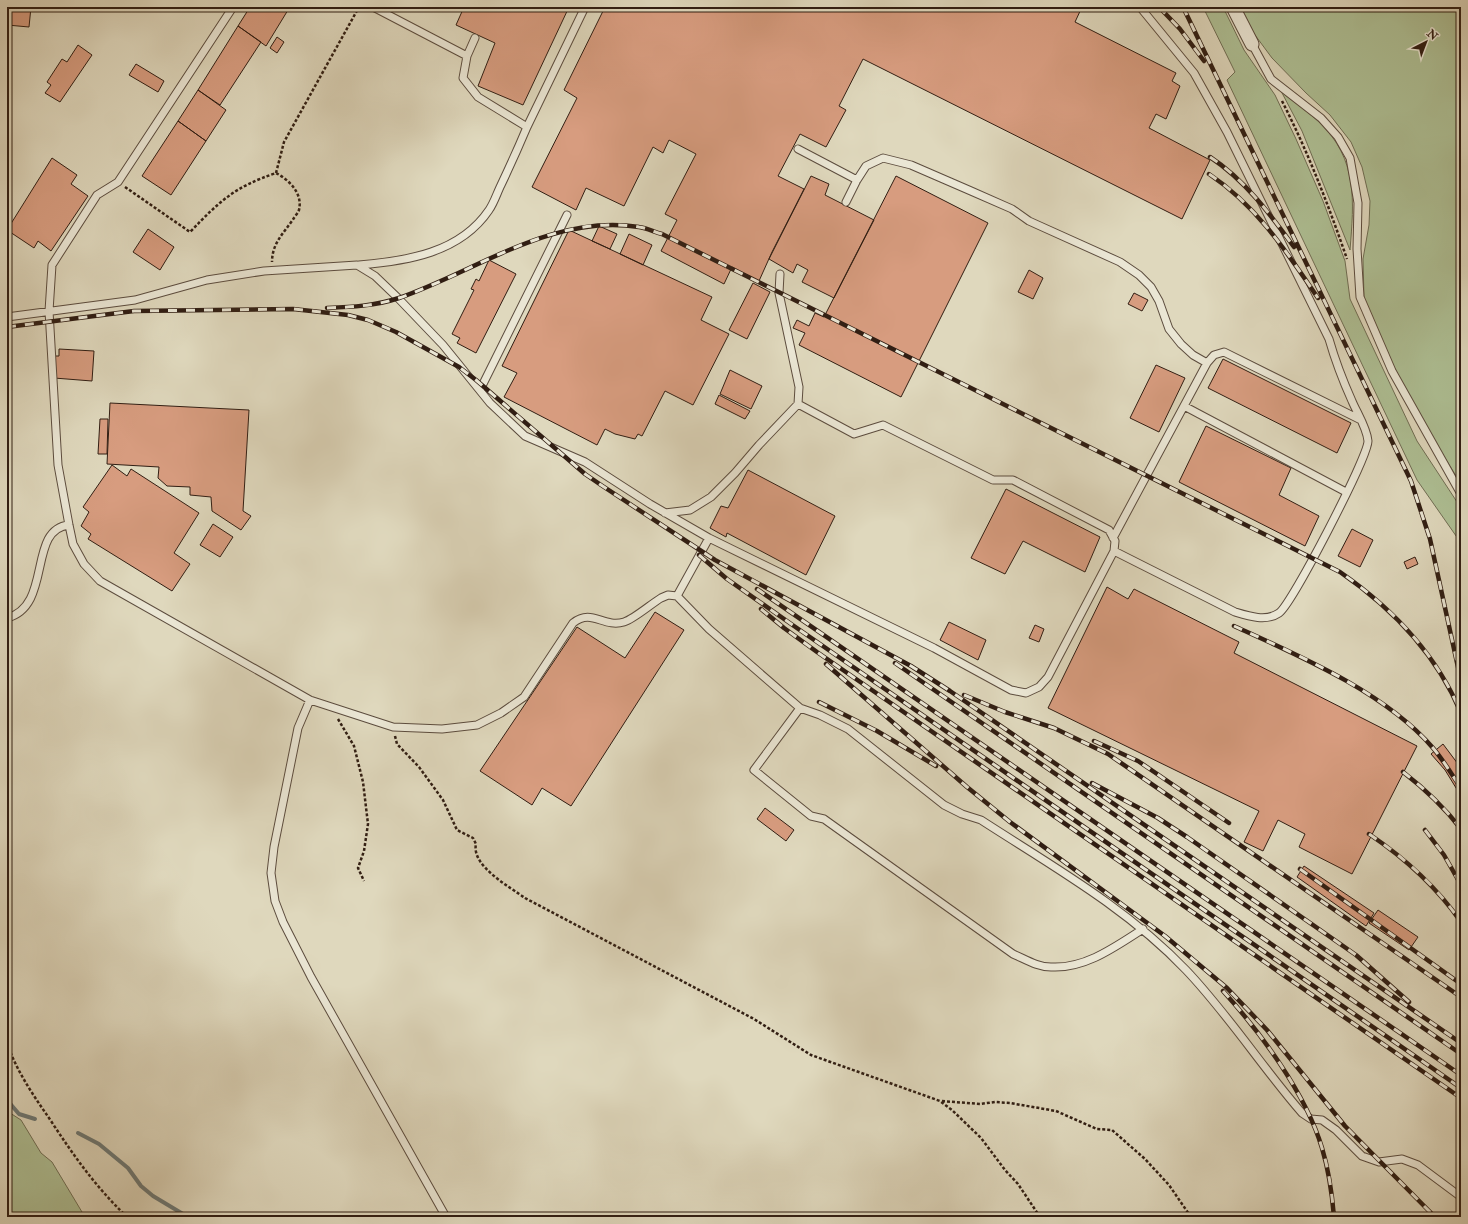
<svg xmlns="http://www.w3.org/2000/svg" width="1468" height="1224" font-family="'IM FELL Double Pica',serif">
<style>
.green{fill:#aebf94;stroke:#706e54}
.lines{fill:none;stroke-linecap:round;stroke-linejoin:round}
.stream{stroke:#6e7a77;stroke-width:4}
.building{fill:#d79c7f;stroke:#311e13}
.lane-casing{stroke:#5c4c3e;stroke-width:9}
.street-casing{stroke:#5c4c3e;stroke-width:15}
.path{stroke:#311e13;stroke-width:2.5;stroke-dasharray:3 2;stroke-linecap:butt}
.lane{stroke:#eae6d4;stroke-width:7}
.street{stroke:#eae6d4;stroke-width:13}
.rail-casing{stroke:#311e13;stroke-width:4.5}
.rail{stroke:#eae6d4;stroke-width:3;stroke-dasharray:9;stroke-linecap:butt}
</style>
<rect width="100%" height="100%" fill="#dfd8bd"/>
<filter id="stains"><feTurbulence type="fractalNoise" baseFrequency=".005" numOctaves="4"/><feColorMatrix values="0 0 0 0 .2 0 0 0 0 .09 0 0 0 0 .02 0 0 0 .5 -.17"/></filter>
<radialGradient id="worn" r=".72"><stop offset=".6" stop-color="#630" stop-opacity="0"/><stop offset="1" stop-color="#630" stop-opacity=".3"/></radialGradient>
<!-- green -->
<path class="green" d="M1203 7H1223L1244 50 1275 95 1296 139 1323 201 1345 261 1350 299 1417 441 1461 508V543L1417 480 1227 80 1235 72Z
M1238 7H1461V484L1427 429 1394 368 1364 298 1363 259 1369 225 1370 201 1362 167 1351 142 1330 115 1306 93 1272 58 1252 31Z
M1281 91C1293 101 1307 111 1319 122 1358 159 1354 201 1350 250L1302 131Z
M7 1111 21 1120 41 1153 52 1162 85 1217H7Z"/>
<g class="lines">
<!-- stream -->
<path class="stream" d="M7 1100 19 1114 35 1119
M78 1133 99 1144 128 1168 141 1186 153 1196 188 1217"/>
</g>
<!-- building -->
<path class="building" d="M7 7H31L29 27 7 25Z
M250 7H283L288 10 266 46 238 26Z
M464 7H569L523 105 478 86 495 43 456 25Z
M605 7H1082L1075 22 1176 73 1172 81 1180 86 1166 119 1156 114 1149 128 1210 160 1182 219 863 59 839 106 846 110 826 147 800 134 778 176 804 189 772 252 759 281 732 267 724 284 661 251 677 220 665 214 696 154 669 140 663 153 653 147 624 206 586 188 576 210 532 187 577 98 564 90Z
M238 26 261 42 220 105 198 90Z
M277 37 284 42 277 53 270 48Z
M78 45 92 55 60 102 45 93 51 85 47 82 62 59 67 62Z
M136 64 164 81 158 92 129 75Z
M198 90 226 110 206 141 178 121Z
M178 121 206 141 171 195 142 176Z
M52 158 77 175 71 184 88 196 51 251 38 241 34 248 7 230Z
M811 176 829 184 825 195 874 220 834 298 802 282 808 270 797 264 793 273 769 259Z
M896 176 988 223 901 397 799 345 805 333 793 328 797 320 809 326 815 313 824 317Z
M599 226 617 234 610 249 592 241Z
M148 229 174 247 160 270 133 252Z
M569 230 712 297 701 320 729 334 693 405 665 391 642 436 638 434 635 439 615 434 605 429 597 445 504 397 517 373 502 366Z
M629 234 652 245 643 265 620 254Z
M489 260 516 274 476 353 457 343 460 338 452 334 474 290 471 289 476 279 479 281Z
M1029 270 1043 278 1033 299 1018 292Z
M753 283 770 292 747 339 729 330Z
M1134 293 1148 300 1142 311 1128 304Z
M59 349 94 351 92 381 54 378 55 356H59Z
M1223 359 1351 423 1337 453 1208 388Z
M1156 365 1185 378 1159 432 1130 418Z
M730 370 762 386 751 409 720 394Z
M719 395 750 411 745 419 715 404Z
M110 403 249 410 243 511 251 516 241 530 212 511 211 497 190 495V487L167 486 158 478 159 467 107 464Z
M100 419H108L107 454H98Z
M1206 426 1291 468 1279 495 1319 516 1305 546 1179 482Z
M112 465 127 476 131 469 199 513 174 553 190 564 172 591 88 539 91 534 81 526 89 512 83 507Z
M748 470 835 516 806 575 727 533 726 537 710 528 721 506 728 508Z
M1006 489 1100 537 1085 572 1023 541 1005 574 971 558Z
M213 524 233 537 220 557 200 545Z
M1352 529 1373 540 1360 567 1338 556Z
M1415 557 1418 564 1407 569 1404 562Z
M1107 587 1128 599 1134 589 1239 642 1234 653 1417 746 1352 874 1299 847 1305 834 1278 820 1263 851 1244 842 1259 811 1048 708Z
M655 612 684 630 571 806 542 788 532 805 480 771 577 627 625 658Z
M949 622 986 640 978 660 940 640Z
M1035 625 1044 629 1039 642 1029 638Z
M1443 744 1461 768V796L1445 770 1431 754Z
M765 808 794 830 786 841 757 819Z
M1304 866 1374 913 1366 926 1297 877Z
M1378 910 1418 937 1409 950 1369 923Z"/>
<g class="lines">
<!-- lane casing -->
<g class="lane-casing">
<path id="lane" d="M233 7 118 182 97 195 52 265 49 311 58 465 69 525 73 544 84 564 100 581 310 700 393 727 442 729 477 725 501 713 524 697 573 623C592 608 603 628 624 622 634 619 651 604 661 598L668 595 677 596 709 629 800 708 820 715 848 729 944 805 962 814 981 820C1052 866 1127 908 1186 970 1228 1014 1262 1067 1302 1113L1311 1119 1322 1120 1336 1130 1362 1156 1379 1162 1402 1159 1418 1165 1461 1197
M373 7 467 56
M1252 44 1271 79 1321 118 1338 137 1350 158 1358 203 1357 249 1360 297 1392 371 1461 494
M527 127 585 7
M798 149 857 180
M846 202 857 180 866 166 883 158 911 165 971 191 1012 209 1029 221 1120 262 1139 275 1151 287 1159 301 1169 329 1181 344 1193 355 1207 363
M359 265C407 261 460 253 489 210 494 203 497 193 501 185 510 166 519 146 527 127L478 97 463 78 467 56 475 38
M7 317 135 300 207 280 264 271 357 265 375 276 398 298 443 345 490 403 525 436 585 462 650 504 709 538 934 648 1011 690 1026 693 1039 687 1048 677 1114 551 1115 541 1109 530 1013 480H993L883 425 854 434 798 404
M480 390 567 215
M1184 406 1346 492
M665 513 690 510 711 497 735 473 759 445 798 404 799 387 779 293 780 274
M1113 538 1207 363 1214 355 1224 352 1361 420
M1114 551 1235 612C1248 616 1266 622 1279 613 1292 604 1368 457 1368 441 1367 428 1357 413 1352 401 1343 381 1335 360 1329 339L1227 132 1194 73 1140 7
M677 596 709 538
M7 618C53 606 27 529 69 525
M310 700 298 728 274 847 271 873 275 901 283 922 311 977 446 1217
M800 708 754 770 811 816 824 819 1013 954C1025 959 1037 967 1051 967 1085 969 1115 947 1143 929"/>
</g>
<!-- street casing -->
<g class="street-casing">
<path id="street" d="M1233 7 1252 44"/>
</g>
<!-- path -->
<path class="path" d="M1282 101C1308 152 1328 204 1347 259
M276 173 284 142 359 7
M125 187 190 232C220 201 234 187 276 173 289 180 303 193 299 210 298 213 295 216 294 218 284 233 272 243 272 262
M338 719 354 746 363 782 368 824 364 851 358 868 364 881
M395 736 397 744 419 767 443 800 457 830 473 838 476 844C471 866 510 887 525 898L754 1019 811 1055 940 1101 952 1110 981 1138 1005 1170 1018 1184 1040 1217
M7 1043C16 1070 33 1095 49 1118 74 1156 94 1185 127 1217
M942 1101 980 1104 995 1102 1010 1103 1056 1111 1097 1129 1112 1130 1145 1159 1169 1185 1191 1217"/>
<!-- lane -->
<use href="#lane" class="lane"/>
<!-- street -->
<use href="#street" class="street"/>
<!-- rail casing -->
<g class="rail-casing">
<path id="rail" d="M1159 7 1180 29 1204 61
M1183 7 1411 481 1430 539 1461 681
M1210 157C1245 180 1270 214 1294 247
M1209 174C1257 206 1286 251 1318 298
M327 308C351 307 375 306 399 298 477 271 553 213 639 227 647 228 654 232 662 234L1340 572C1392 608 1436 653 1461 713
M7 327 134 311 293 309 348 315 368 320 396 332 459 367 476 380 585 474 601 485 715 560 911 666 950 691 1461 1043
M699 555 727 579 794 626 1461 1088
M757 589 1461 1075
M761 609 784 628 817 652 1461 1098
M1234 626C1300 656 1386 693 1433 748 1444 761 1452 775 1461 788
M895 663 1461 1054
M826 664 967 787 1010 822 1165 936 1227 988 1267 1030 1345 1126 1435 1217
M964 695 1005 712 1054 728 1108 754 1461 997
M819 702 877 731 936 766
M1094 741 1138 761 1229 823
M1403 772C1425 789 1444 807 1461 829
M1092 783 1158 818 1187 837 1356 955 1409 1002
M1425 830 1444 855 1461 885
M1369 834C1406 859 1436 886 1461 922
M1300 869 1461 984
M1223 991C1261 1033 1306 1094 1322 1148 1329 1171 1332 1193 1334 1217"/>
</g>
<!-- rail -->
<use href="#rail" class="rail"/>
</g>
<!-- margin -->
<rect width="1468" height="1224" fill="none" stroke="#dfd8bd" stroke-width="24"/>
<rect x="8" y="8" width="1452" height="1208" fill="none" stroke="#311e13" stroke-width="2"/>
<rect x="12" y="12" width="1444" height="1200" fill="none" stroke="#311e13"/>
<!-- north arrow -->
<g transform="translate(1426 42) rotate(42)" stroke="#eae6d4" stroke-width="3" paint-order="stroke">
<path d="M0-3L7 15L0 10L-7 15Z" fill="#311e13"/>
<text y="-6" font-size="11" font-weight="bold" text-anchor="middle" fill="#311e13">N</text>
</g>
<rect width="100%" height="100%" filter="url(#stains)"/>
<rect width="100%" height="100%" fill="url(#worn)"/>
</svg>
